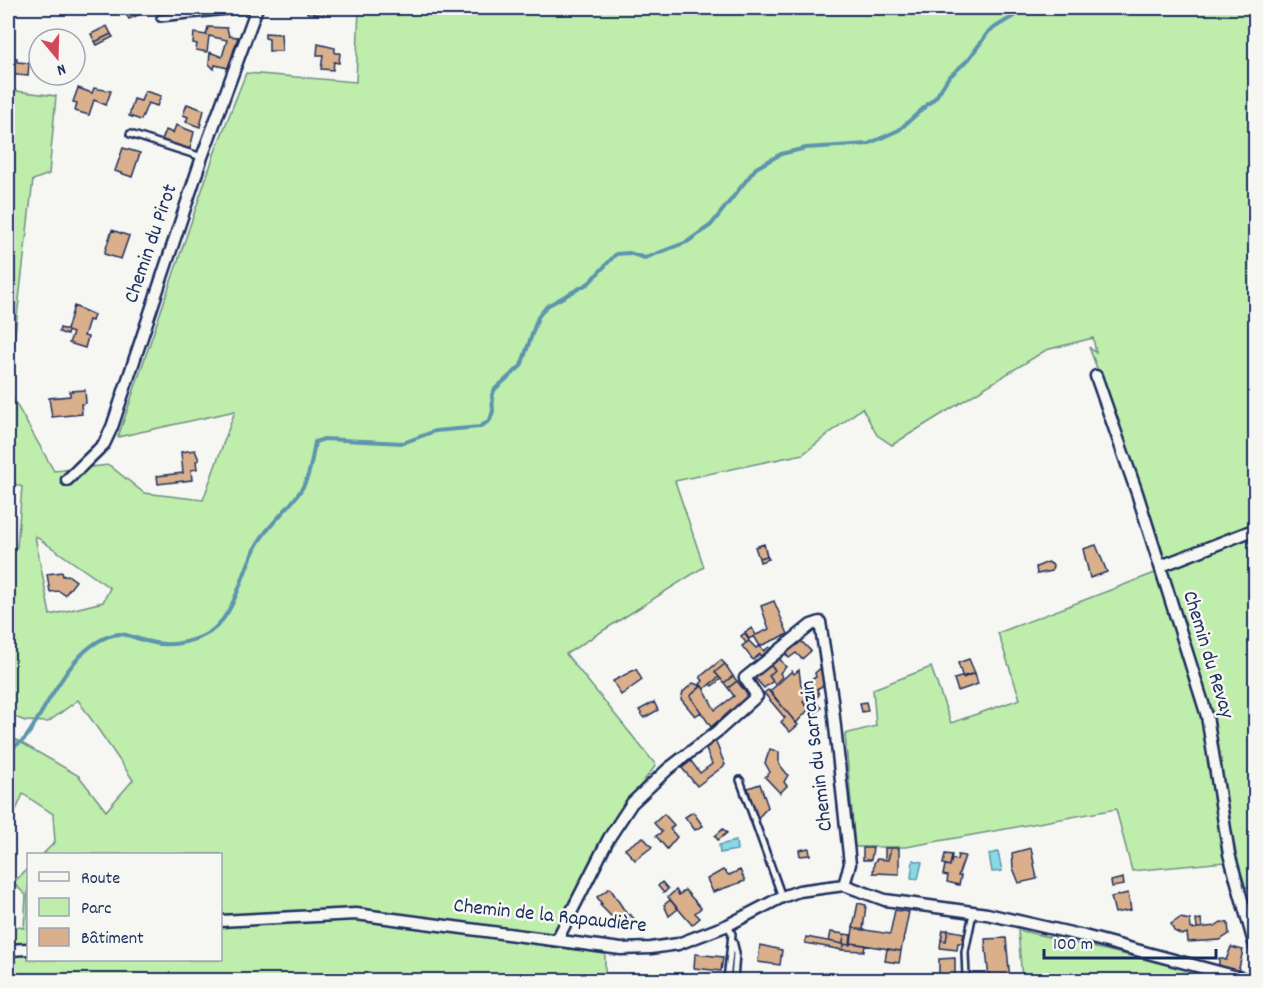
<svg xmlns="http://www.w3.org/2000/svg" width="1263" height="988" font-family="Dekko,sans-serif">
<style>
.green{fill:#bfedab;stroke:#6d8e84;stroke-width:1.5;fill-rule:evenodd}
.water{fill:#89d9e4;stroke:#5d95ae;stroke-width:1.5}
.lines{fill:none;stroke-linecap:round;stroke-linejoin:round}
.stream{stroke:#5d95ae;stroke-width:4}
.building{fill:#daaf8b;stroke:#1b2f5e;stroke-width:1.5}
.service-casing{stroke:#1b2f5e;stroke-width:10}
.minor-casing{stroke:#1b2f5e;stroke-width:15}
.service{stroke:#f6f6f2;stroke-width:5}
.minor{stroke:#f6f6f2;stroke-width:10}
.labels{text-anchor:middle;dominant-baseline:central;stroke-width:5;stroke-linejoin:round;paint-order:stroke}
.street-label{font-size:21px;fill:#1b2f5e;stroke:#f6f6f2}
</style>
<rect width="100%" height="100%" fill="#f6f6f2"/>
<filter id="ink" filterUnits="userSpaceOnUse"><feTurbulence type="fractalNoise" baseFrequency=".0167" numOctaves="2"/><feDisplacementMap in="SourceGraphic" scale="12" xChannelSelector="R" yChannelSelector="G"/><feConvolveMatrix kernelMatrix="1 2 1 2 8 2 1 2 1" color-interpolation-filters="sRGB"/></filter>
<g filter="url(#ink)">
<!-- green -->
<path class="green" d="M359 8H1255V889L1242 886 1235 861 1132 871 1116 809 906 847H855L845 734 876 726 873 689 931 667 951 723 1020 699 998 633 1168 568 1142 488 1089 347 1096 353 1093 338 1046 350 892 445 877 435 862 408 803 454 675 481 704 567 566 654 656 765 613 822 546 946 605 954V980H8V925L24 928 26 895 13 883 28 868V960H220V854H43L55 842 53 814 23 794 14 815 8 819V735L79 776 106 811 133 780 78 700 48 722 25 721 8 714V550L17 547 22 487 8 481V396L11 395 54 471 109 465 144 493 203 500 235 411 118 437 216 149 246 73 356 82ZM35 536 110 588 103 602 50 615Z
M8 90 56 96 49 174 33 180 11 368 8 369Z
M1018 930 1219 976 1218 980H1022Z"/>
<!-- water -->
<path class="water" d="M736 841 737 850 720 853 719 845Z
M998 852 1002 871 992 872 989 854Z
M913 860 922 862 918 879 911 878Z"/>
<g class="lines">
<!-- stream -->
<path class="stream" d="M8 754C11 745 22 744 27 736 49 704 75 639 119 634 127 634 138 639 146 641 165 647 185 644 203 636 236 621 241 571 258 543 270 523 289 509 301 490 310 476 312 459 315 442L324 439 403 443 435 431 480 427 490 420 493 411 492 395 495 389 521 366 538 317 547 306 589 283 616 254 629 253 645 258 687 242 711 225 756 168 781 154 806 148 868 144 899 130 936 97 948 78 969 59 989 31 1027 8"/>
</g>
<!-- building -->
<path class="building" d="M122 8H143L145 12 129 19Z
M307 8H314V14L307 13Z
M314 8H325L324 15 314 14Z
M107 26 111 34 95 42 91 34Z
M208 27 227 28 229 36 238 37 228 68 215 65 214 69 209 64 210 52 222 57 227 40 209 36 207 52 196 50 197 44 193 43 194 33 206 35Z
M265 33 281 34 282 51H269V39L265 38Z
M111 34 113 37 97 45 95 42Z
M318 44 335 48V53H340L339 63 334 62 333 70 321 69 323 55H317Z
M8 57 17 58V62L29 63 28 76 8 74Z
M54 75H60L59 84 54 83Z
M78 88 92 93 94 88 111 91 106 105 94 100 89 115 75 111 77 103 73 102Z
M145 91 161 96 157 106 148 103 141 120 129 116 134 99 141 101Z
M187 104 204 110 200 127 186 122 188 117 183 115Z
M176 125 194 132 190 149 162 140 166 130 173 133Z
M123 148 140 153 132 177 115 171Z
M112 230 129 236 121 259 104 254Z
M74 306 94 315 92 321 89 320 84 336 88 337 85 348 69 343 73 333 68 331 67 335 59 332 60 328 67 330Z
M85 390 86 403 81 404 82 414 52 417 49 398 70 396V391Z
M195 450 199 460 196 461 197 469 191 470 192 480 158 484 157 476 183 473 181 452Z
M764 544 767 556 759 558 755 547Z
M1096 545 1107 572 1090 578 1083 549Z
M767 556 769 559 760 562 759 558Z
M1048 562 1053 565 1052 571 1037 574 1036 567Z
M62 572 63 576 68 575 76 581 65 595 59 591 50 592 47 574Z
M774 601 788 634 760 646 754 636 749 639 745 632 752 628 756 635 769 629 761 606Z
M745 633 749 641 746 643 741 636Z
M800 640 811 651 802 659 796 653 789 658 785 653Z
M749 641 756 648 760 646 764 651 769 647 774 652 764 659 760 654 753 660 742 646Z
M779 658 786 667 780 673 782 677 775 684 769 676 775 670 770 665Z
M969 659 975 673 963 678 958 663Z
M721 660 725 664 715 672 719 677 704 689 700 684 703 681 700 677Z
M725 664 733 676 724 683 715 672Z
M770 665 775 670 769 676 773 681 764 688 755 678Z
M824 665 827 683 817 689 819 695 814 700 821 708 814 714 803 702 808 697 801 685 816 677 815 673Z
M636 669 642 680 621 695 613 681Z
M799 670 801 685 808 697 803 702 809 709 796 723 770 691 792 671 794 674Z
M975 673 978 684 958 691 954 679Z
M733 676 737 681 728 688 724 683Z
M719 677 721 679 712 686 710 684Z
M737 681 750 698 722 724 718 721 711 727 690 696 702 686 715 710 734 696 728 688Z
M693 683 701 686 690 696 701 712 695 716 681 699 683 692Z
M768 690 798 725 790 732 781 722 785 718 764 693Z
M654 702 658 710 644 718 639 710Z
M866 702 868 711 862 712 860 703Z
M715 740 725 765 697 786 682 768 691 761 700 773 712 764 705 747Z
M770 749 779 752V764L788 775 784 782 787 786 780 793 765 777 770 772 765 763Z
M760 784 768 807 757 819 748 788Z
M693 812 703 826 695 830 685 817Z
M664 814 674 825 670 829 677 837 667 849 656 836 662 832 654 823Z
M723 829 727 833 718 840 715 836Z
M643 837 652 847 635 860 625 849Z
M809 848 810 855 800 856 799 850Z
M863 848H873L871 860H863Z
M885 848H891L888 860H885Z
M891 848H899V874L873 873 874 863 877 859 888 860Z
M1031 848 1037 879 1019 883 1013 868 1012 853Z
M945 854 952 855 950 866 943 864Z
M958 855 965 856 958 876H961L959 885 947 882 948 876 943 875 945 865 950 866 952 859 957 860Z
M723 870 729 875 740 870 745 881 713 892 707 879Z
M1123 878 1124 885 1112 887 1111 881Z
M662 882 668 889 664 893 658 886Z
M610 888 628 916 630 914 635 920 624 929 600 905 602 904 597 897Z
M676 890 679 895 685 890 701 908 695 913 700 918 692 925 668 897Z
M1128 893 1131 910 1115 913 1111 897Z
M670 900 678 909 669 916 664 905Z
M858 903 866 905 863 930 853 928Z
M895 910 909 912 901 951 851 943 853 928 890 934Z
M1180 918 1190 920 1191 929 1215 926 1221 922 1228 923 1229 934 1220 940 1188 942 1187 933 1182 935 1174 931 1171 924Z
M1201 919 1202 928H1197L1196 920Z
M943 930H948L946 941 941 940Z
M948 930 964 933 962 943H958L957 950 940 948 941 940 946 941Z
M831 932 844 934 843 944 829 941Z
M844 934 851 935 850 945 843 944Z
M806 937 844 944 843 950 805 943Z
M1006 938 1010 980H989L985 939Z
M851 943 865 945 864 951 843 950 844 944 850 945Z
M760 945 782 950 780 965 758 962Z
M1231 947 1243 950 1238 973 1219 966V958L1226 960Z
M887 949 901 951 899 963 885 961Z
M695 954 723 957 721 971 694 968Z
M955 958V976L939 977V959Z"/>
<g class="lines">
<!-- service casing -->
<g class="service-casing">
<path id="service" d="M160 18 256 8
M130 134 202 157
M740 780 782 897
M733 941 736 953 734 980
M966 977 965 952 973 913
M727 980 732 934 728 925"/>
</g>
<!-- minor casing -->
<g class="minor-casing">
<path id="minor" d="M1096 376 1137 493 1207 716 1229 854 1256 950
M67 480 104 444 112 427 202 157 257 8
M1161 566 1256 529
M220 921 356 914 621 949 651 948 678 944 728 925 782 897 799 891 844 885 885 900 987 914 1084 936 1249 980
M557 940 609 838 632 803 668 769 719 730 757 696 745 678 811 625 820 622 832 699 850 864 844 885
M8 950 28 949"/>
</g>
<!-- service -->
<use href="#service" class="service"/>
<!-- minor -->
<use href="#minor" class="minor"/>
</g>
</g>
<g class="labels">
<!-- street labels -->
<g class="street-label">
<text transform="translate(152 244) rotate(-71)">Chemin du Pirot</text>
<text transform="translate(1207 655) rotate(73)">Chemin du Revay</text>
<text transform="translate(818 756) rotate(-97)">Chemin du Sarrazin</text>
<text transform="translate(550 917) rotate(6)">Chemin de la Rapaudière</text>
</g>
</g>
<!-- margin -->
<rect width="1263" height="988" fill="none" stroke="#f6f6f2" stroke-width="30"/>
<rect x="15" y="15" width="1233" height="958" fill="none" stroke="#1b2f5e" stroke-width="2" filter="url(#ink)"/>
<!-- legend -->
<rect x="27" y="853" width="195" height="108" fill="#f6f6f2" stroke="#9ea6b7" stroke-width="1.5"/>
<rect x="39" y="872" width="30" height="9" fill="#f6f6f2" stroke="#9ea6b7" stroke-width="1.5"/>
<text x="81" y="883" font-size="18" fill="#1b2f5e">Route</text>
<rect x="39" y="898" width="30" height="18" fill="#bfedab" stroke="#9ea6b7" stroke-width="1.5"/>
<text x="81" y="913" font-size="18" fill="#1b2f5e">Parc</text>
<rect x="39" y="928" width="30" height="18" fill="#daaf8b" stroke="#9ea6b7" stroke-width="1.5"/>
<text x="81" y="943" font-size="18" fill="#1b2f5e">Bâtiment</text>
<!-- north arrow -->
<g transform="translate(57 57) rotate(161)"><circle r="28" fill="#f6f6f2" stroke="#9ea6b7" stroke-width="1.5"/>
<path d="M0-4.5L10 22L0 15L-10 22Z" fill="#d1495b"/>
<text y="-9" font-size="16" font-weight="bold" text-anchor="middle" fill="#1b2f5e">N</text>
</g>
<!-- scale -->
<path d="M1044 949v9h172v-9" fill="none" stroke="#1b2f5e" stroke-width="3"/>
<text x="1053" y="949" font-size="18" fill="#1b2f5e" stroke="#f6f6f2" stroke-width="4.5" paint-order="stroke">100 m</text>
</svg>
